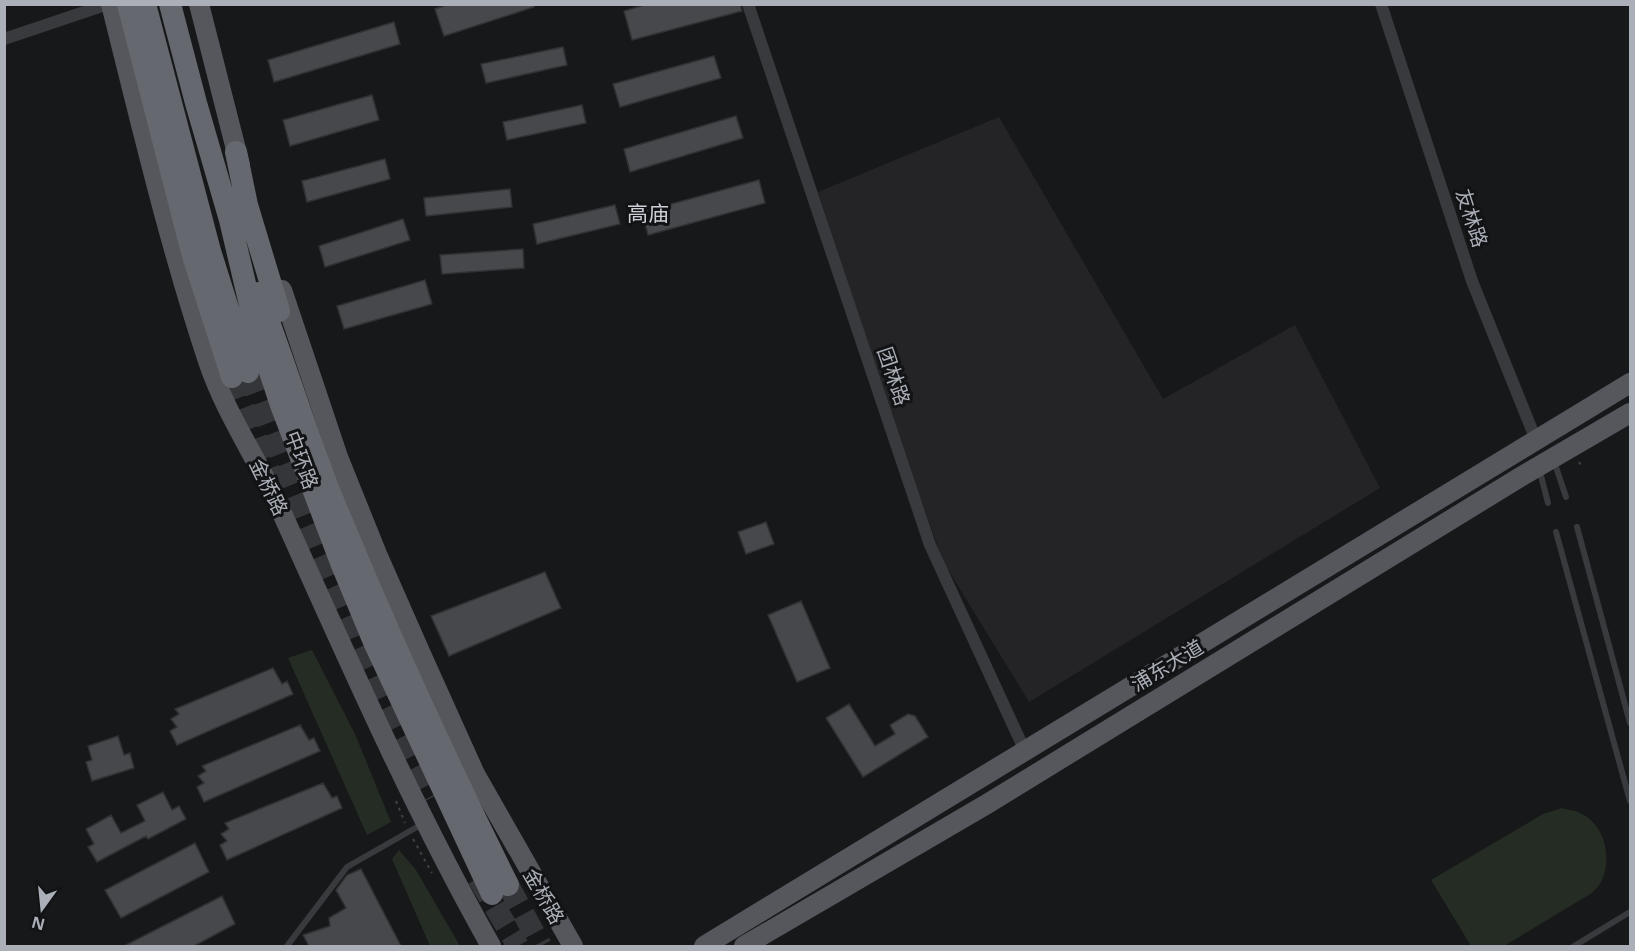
<svg xmlns="http://www.w3.org/2000/svg" width="1635" height="951" font-family="'Open Sans','Noto Sans SC',sans-serif">
<style>
.built{fill:#242426}
.green{fill:#242c24}
.building{fill:#47484c;stroke:#323235;stroke-width:1.5}
.lines{fill:none;stroke-linecap:round;stroke-linejoin:round}
.highway-tunnel{stroke:#353639;stroke-width:22;stroke-dasharray:22 11;stroke-linecap:butt}
.path{stroke:#3f4145;stroke-width:2;stroke-dasharray:3 4.5;stroke-linecap:butt}
.lane{stroke:#393a3e;stroke-width:6}
.street{stroke:#393a3e;stroke-width:12}
.primary{stroke:#55575d;stroke-width:20}
.highway{stroke:#65686f;stroke-width:22}
.labels{text-anchor:middle;dominant-baseline:central;stroke-width:6;stroke-linejoin:round;paint-order:stroke}
.street-label{font-size:20px;fill:#abafb8;stroke:#121314}
.neighbourhood-label{font-size:21px;fill:#cbced4;stroke:#121314}
</style>
<rect width="100%" height="100%" fill="#171819"/>
<!-- built -->
<path class="built" d="M999 117 1163 399 1295 325 1380 488 1029 702 944 563 894 426 818 192Z"/>
<!-- green -->
<path class="green" d="M312 650 355 734 391 822 367 835 288 658Z
M1562 808C1567 810 1575 810 1580 813 1605 824 1613 859 1601 882 1599 886 1595 890 1592 893L1504 946H1471L1431 880 1543 814Z
M399 850 416 870 460 946H430L392 859Z"/>
<!-- building -->
<path class="building" d="M450 4H534V7L444 36 435 9Z
M648 4H740L742 11 632 40 624 11Z
M394 22 400 44 274 82 268 60Z
M563 47 567 65 486 83 481 64Z
M714 56 721 78 620 107 613 84Z
M372 95 379 120 290 146 283 120Z
M582 105 586 123 507 140 503 122Z
M736 116 743 138 630 172 624 149Z
M385 159 390 179 307 202 302 181Z
M759 180 765 203 648 235 642 212Z
M510 189 512 207 426 216 424 198Z
M615 205 620 224 537 244 533 224Z
M403 219 410 240 325 267 319 246Z
M523 249 524 268 442 274 440 255Z
M425 280 432 304 344 329 337 306Z
M766 522 774 544 746 554 738 532Z
M545 572 561 608 449 656 431 616Z
M801 601 830 668 797 682 768 615Z
M273 668 282 684 287 681 293 694 177 745 170 731 177 727 171 719 179 714 175 709Z
M849 704 875 746 895 734 890 725 908 714 915 716 928 737 863 777 826 718Z
M300 725 309 740 314 738 320 751 204 802 197 787 204 783 198 776 206 771 202 766Z
M118 736 124 755 130 753 134 768 92 781 86 762 92 760 88 746Z
M323 783 332 798 337 796 342 808 227 860 220 845 227 841 221 834 229 829 225 823Z
M163 792 172 810 179 806 186 819 148 839 146 836 97 862 88 847 94 844 86 829 111 815 121 833 145 821 137 805Z
M195 843 209 872 121 918 105 890Z
M361 869 401 946H309L303 935 330 926 329 918 346 908 336 890 347 875Z
M222 896 235 924 194 946H124Z"/>
<g class="lines">
<!-- highway-tunnel -->
<path class="highway-tunnel" d="M248 372C303 516 363 659 435 796
M232 377 271 476
M478 878 518 946
M508 885 541 946"/>
<!-- path -->
<path class="path" d="M1579 462 1583 468
M396 801 405 823
M413 839 432 873"/>
<!-- lane -->
<path class="lane" d="M1554 461 1566 497
M1539 468 1548 503
M1577 527 1630 723
M1556 532 1630 801
M287 946 347 867 424 823
M1574 946 1630 912"/>
<!-- street -->
<path class="street" d="M748 4 930 545 1025 751
M1381 4 1472 281 1536 440
M4 39 108 4"/>
<!-- primary -->
<path class="primary" d="M111 4C141 124 169 244 208 361 226 415 259 461 282 513 348 659 412 806 491 946
M199 4 240 165
M282 290 338 457 377 554 421 654 475 774 573 946
M704 946 1630 383
M744 946 987 804 1522 476 1630 413"/>
<!-- highway -->
<path class="highway" d="M128 4 193 256 232 377
M145 4 210 251 248 372
M170 4 196 103 230 220 255 326 281 405 342 565 374 642 492 894
M236 152 247 205 279 311
M258 293C283 356 302 421 327 485 382 621 443 754 508 885"/>
</g>
<g class="labels">
<!-- street labels -->
<g class="street-label">
<text transform="translate(1472 218) rotate(72)">友林路</text>
<text transform="translate(894 376) rotate(71)">团林路</text>
<text transform="translate(302 460) rotate(70)">中环路</text>
<text transform="translate(269 487) rotate(64)">金桥路</text>
<text transform="translate(1167 665) rotate(-31)">浦东大道</text>
<text transform="translate(544 896) rotate(60)">金桥路</text>
</g>
<!-- neighbourhood labels -->
<g class="neighbourhood-label">
<text x="648" y="213">高庙</text>
</g>
</g>
<!-- border -->
<rect width="1635" height="951" fill="none" stroke="#abafb8" stroke-width="12"/>
<!-- north arrow -->
<g transform="translate(42 909) rotate(195)" stroke="#121314" stroke-width="4.5" paint-order="stroke">
<path d="M0-4.5L10 22L0 15L-10 22Z" fill="#abafb8"/>
<text y="-9" font-size="16" font-weight="bold" text-anchor="middle" fill="#abafb8">N</text>
</g>
</svg>
